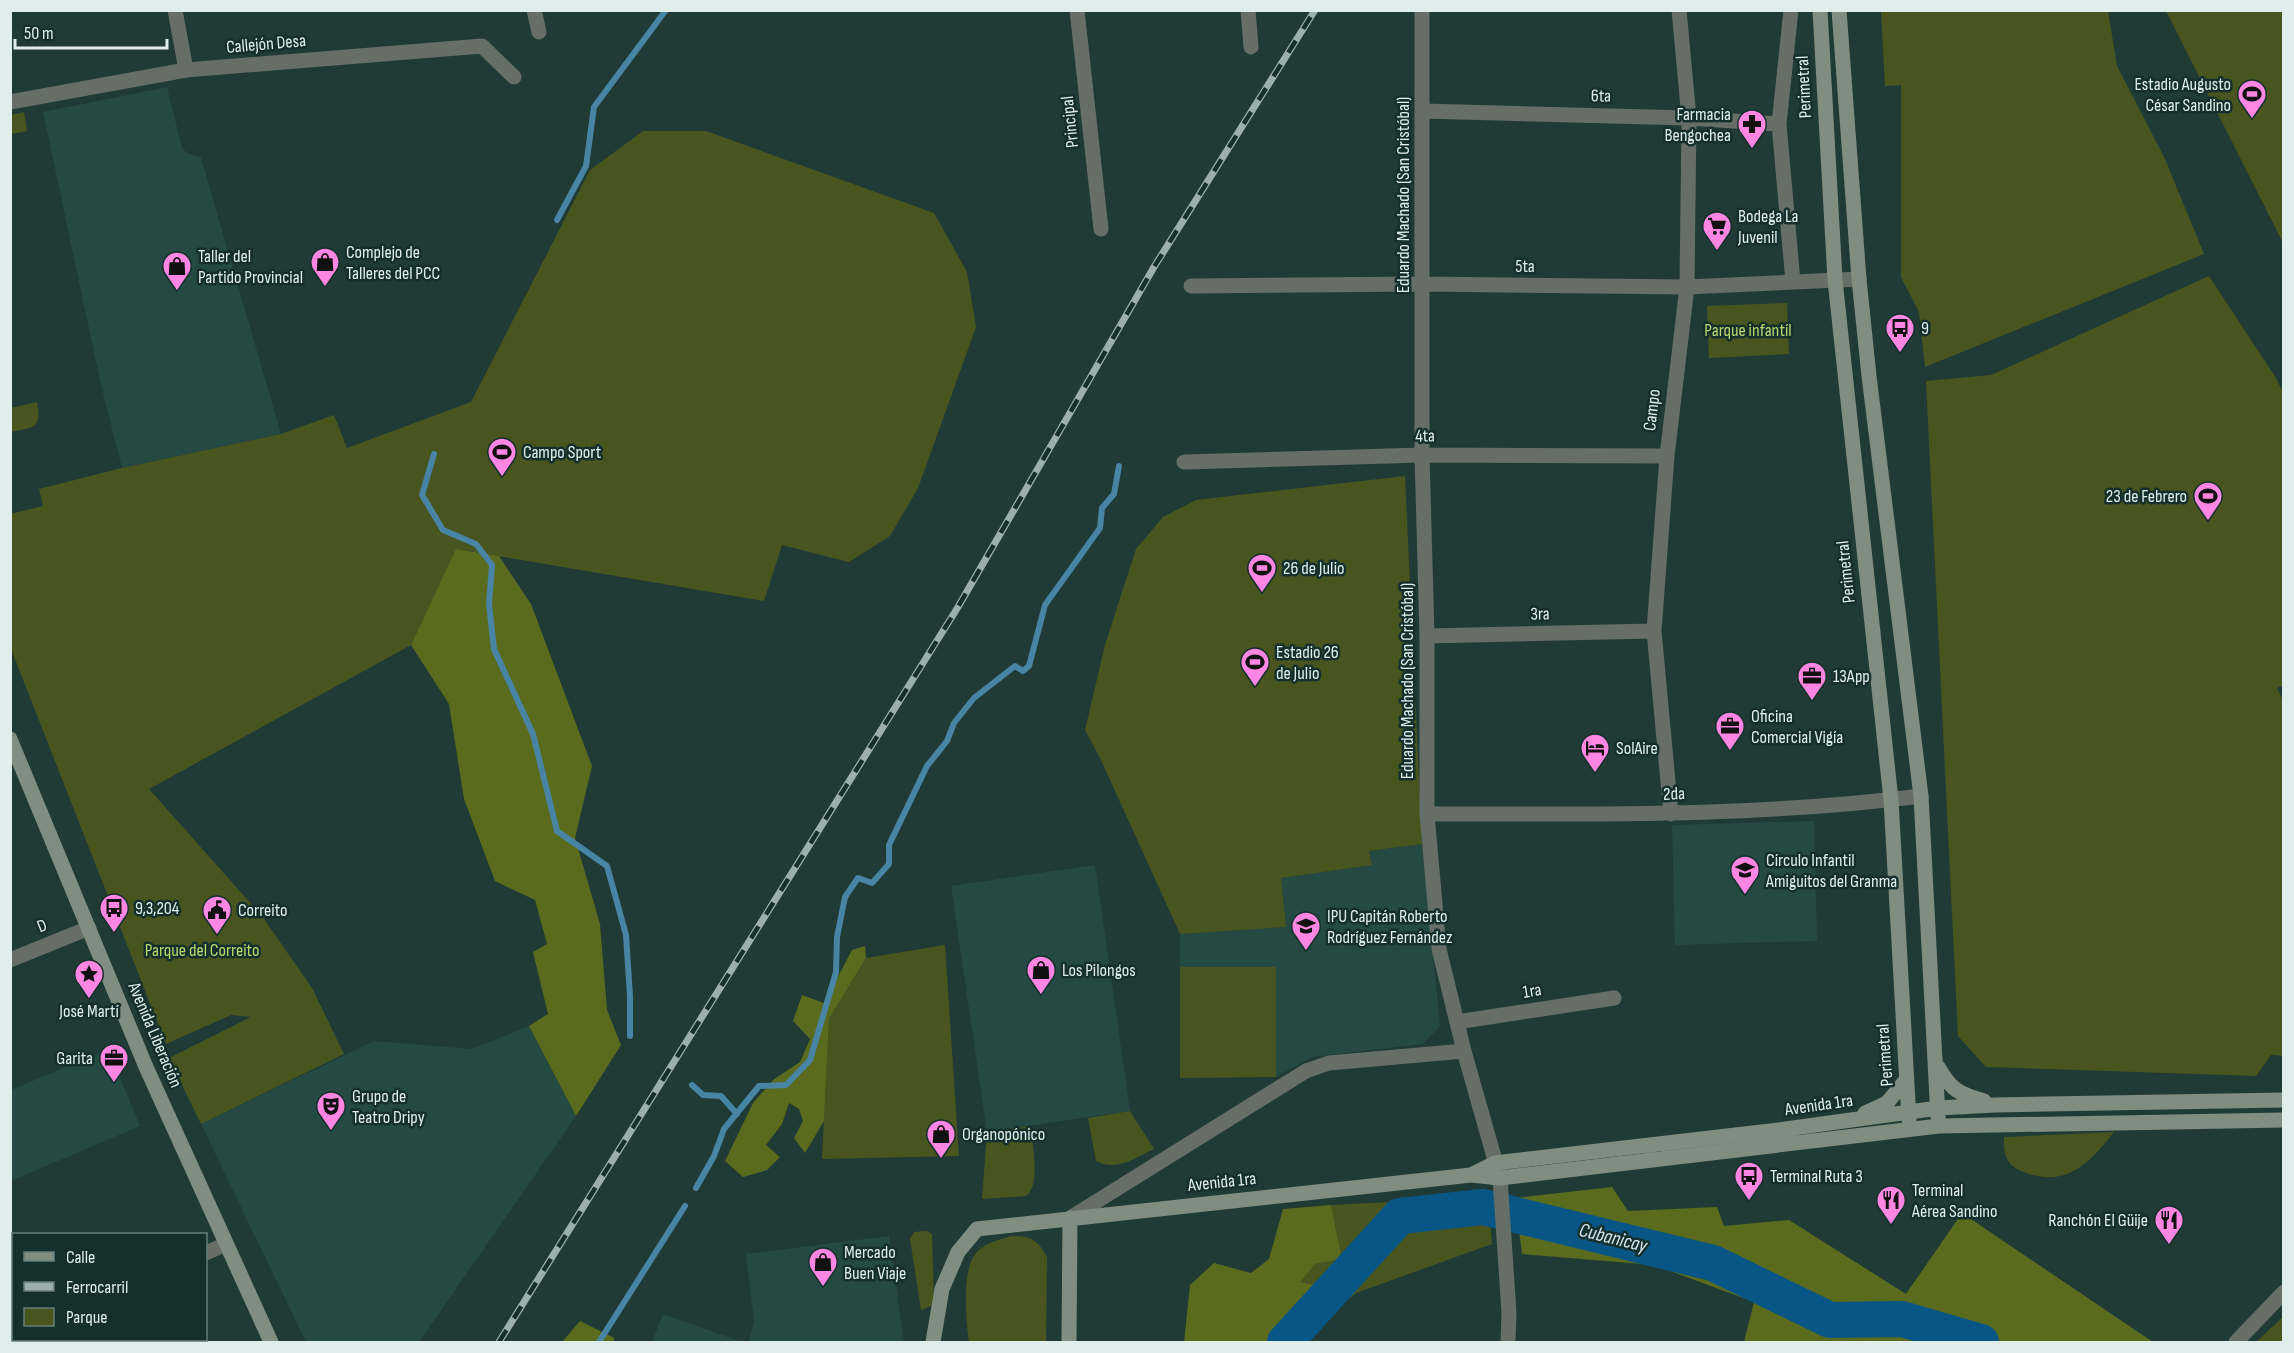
<svg xmlns="http://www.w3.org/2000/svg" width="2294" height="1353" font-family="'Sofia Sans Condensed',sans-serif">
<style>
.built{fill:#254943}
.green{fill:#49551f}
.forest{fill:#5a6b1d}
.lines{fill:none;stroke-linecap:round;stroke-linejoin:round}
.stream{stroke:#4884a4;stroke-width:6}
.river{stroke:#085686;stroke-width:36}
.minor{stroke:#656e67;stroke-width:15}
.tertiary{stroke:#656e67;stroke-width:15}
.secondary{stroke:#808e82;stroke-width:15}
.rail-casing{stroke:#9bafab;stroke-width:7}
.rail{stroke:#15302c;stroke-width:4.5;stroke-dasharray:14;stroke-linecap:butt}
.labels{text-anchor:middle;dominant-baseline:central;stroke-width:5;stroke-linejoin:round;paint-order:stroke}
.street-label{font-size:18px;fill:#dfeeeb;stroke:#15302c}
.poi-label{font-size:18px;fill:#dfeeeb;stroke:#15302c;text-anchor:start}
.park-label{font-size:18px;fill:#bdd66e;stroke:#15302c}
.water-label{font-size:20px;font-style:italic;fill:#d4e5f3;stroke:#15302c}
</style>
<rect width="100%" height="100%" fill="#203b36"/>
<!-- built -->
<path class="built" d="M167 87 182 148 187 153 201 158 281 434 122 468 101 385 43 112Z
M1814 821 1817 941 1675 945 1672 825Z
M1422 844 1440 1026 1423 1044 1312 1057 1276 1077 1180 1078V934L1285 927 1281 878 1372 865 1369 851Z
M1095 865 1130 1111 987 1132 951 886Z
M529 1026 576 1116 419 1342H306L201 1124 374 1041 472 1049Z
M108 1049 140 1126 11 1181V1090Z
M889 1236 904 1342H749L754 1321 746 1254Z
M663 1314 742 1342H652Z"/>
<!-- green -->
<path class="green" d="M1948 10 1993 12 1994 10 2108 11 2117 66 2165 159 2204 254 1925 367 1919 312 1901 277V85L1885 86 1881 11Z
M2166 11H2283V243Z
M24 112 27 131 11 134V115Z
M643 131H706L934 213 967 272 976 327 918 488 890 536 849 562 782 545 764 601 457 549 411 645 149 789 262 916 312 988 344 1054 201 1124 169 1058 251 1017 231 1015 166 1044 11 649 10 514 43 506 39 489 122 468 281 434 334 415 347 448 471 402 590 170Z
M2209 276 2276 378 2283 393 2284 685 2277 688 2284 702 2283 1056 2271 1055 2256 1076 1986 1067 1958 1036 1926 381 1991 375Z
M1787 303 1789 354 1709 358 1707 306Z
M37 402C42 429 34 427 11 432V408Z
M1405 476 1422 844 1369 851 1372 865 1281 878 1286 927 1180 934 1100 758 1085 730 1105 645 1136 549 1163 517 1196 500Z
M945 945 959 1156 822 1159 829 1019 866 958Z
M1180 967H1276V1077L1180 1078Z
M1130 1111 1154 1149C1135 1158 1116 1172 1096 1161L1088 1118Z
M1031 1126C1032 1143 1041 1186 1026 1196L982 1199 987 1132Z
M2114 1132C2088 1165 2065 1189 2021 1171 2006 1165 2003 1152 2004 1137Z
M1487 1190 1492 1244 1356 1293 1299 1282 1315 1264 1342 1259 1331 1205 1389 1202Z
M927 1231 932 1234 934 1300 931 1306 921 1310 910 1239 914 1232Z
M1011 1236C1031 1236 1037 1239 1047 1257L1046 1342H969C966 1320 961 1268 977 1252 987 1242 999 1240 1011 1236Z
M2283 1317V1342H2256Z"/>
<!-- forest -->
<path class="forest" d="M456 549 499 556 531 604 592 766 575 838 600 924 607 1010 621 1045 576 1116 529 1026 548 1014 533 952 547 944 535 900 495 881 464 799 449 704 411 645Z
M865 946 866 958 829 1019 824 1121 805 1153 794 1138 803 1121 799 1109 789 1103 782 1124 766 1145 780 1157 767 1170 743 1177 725 1161 753 1103 773 1080 800 1062 810 1039 793 1021 802 995 824 1003 852 950Z
M1612 1187 1628 1211 1717 1207 1724 1226 1789 1220 1906 1294 1962 1213 2153 1342H1744L1754 1302 1654 1265 1522 1254 1515 1198Z
M1331 1205 1342 1259 1315 1264 1300 1282 1356 1293 1308 1330V1342H1184L1190 1285 1214 1263 1251 1273 1269 1259 1283 1209Z
M580 1321 614 1338V1342H562Z"/>
<g class="lines">
<!-- stream -->
<path class="stream" d="M557 220 586 166 594 107 666 10
M434 454 422 495 443 530 476 544 492 565 489 604 494 649 533 734 557 831 607 866 626 935 630 996V1036
M692 1085 703 1095 721 1096 737 1114
M696 1188 714 1156 724 1129 759 1086 786 1085 810 1060 836 972 837 937 845 897 858 878 872 883 889 864V845L927 766 947 741 954 723 974 698 1015 666 1023 671 1029 666 1045 605 1100 528 1102 508 1114 494 1119 466
M599 1342 685 1206"/>
<!-- river -->
<path class="river" d="M1285 1342 1400 1216 1483 1207 1713 1263 1830 1320 1902 1319 1981 1342"/>
<!-- minor -->
<path class="minor" d="M175 10 186 70
M534 10 539 32
M1077 10 1101 229
M1248 10 1251 47
M1422 10V455L1427 636V814L1439 949 1464 1051 1500 1178 1509 1313 1508 1342
M1791 10 1779 124 1793 282
M10 102 186 70 482 46 514 77
M1422 111 1689 118 1779 124
M1191 286 1424 284 1687 287 1859 279
M1184 462 1422 455 1667 456
M1427 636 1654 631
M1427 814C1592 814 1757 817 1921 796
M1671 814 1654 631 1667 456 1687 287 1689 118 1679 10
M10 960 89 928
M1457 1022 1614 998
M1070 1218 1306 1071 1329 1063 1464 1051"/>
<!-- tertiary -->
<path class="tertiary" d="M206 1253 226 1244
M10 1333 14 1332
M2236 1342 2284 1292"/>
<!-- secondary -->
<path class="secondary" d="M1820 10 1835 280 1891 800 1909 1120
M1839 10 1859 279 1869 376 1921 796 1938 1117
M10 739 146 1067 271 1342
M1938 1067C1951 1090 1959 1094 1984 1101
M2284 1100 1995 1105 1938 1108 1786 1129 1495 1163 1471 1175 1500 1178 1939 1126 2284 1120
M1865 1113 1887 1103 1906 1080
M933 1342 942 1289 958 1252 977 1229 1471 1175
M1069 1342 1070 1218"/>
<!-- rail casing -->
<g class="rail-casing">
<path id="rail" d="M499 1342 958 607 1154 267 1315 10"/>
</g>
<!-- rail -->
<use href="#rail" class="rail"/>
</g>
<!-- icons -->
<defs>
<g id="stadium-pin" transform="scale(1.5)"><path d="M0 17L-7.5 6A9.5 9.5 0 1 1 7.5 6Z" fill="#fd86e2" stroke="#15302c"/><path d="M0-5a6.5 5 0 1 0 0 10a6.5 5 0 1 0 0-10ZM-3.5-1.8h7v3.6h-7Z" fill="#111"/></g>
<g id="pharmacy-pin" transform="scale(1.5)"><path d="M0 17L-7.5 6A9.5 9.5 0 1 1 7.5 6Z" fill="#fd86e2" stroke="#15302c"/><path d="M-2-6h4v4h4v4h-4v4h-4v-4h-4v-4h4Z" fill="#111"/></g>
<g id="supermarket-pin" transform="scale(1.5)"><path d="M0 17L-7.5 6A9.5 9.5 0 1 1 7.5 6Z" fill="#fd86e2" stroke="#15302c"/><path d="M-6-5.5h2.5l.6 2H6L4.5 2H-2.5L-4.4-4H-6ZM-1.5 3.2a1.3 1.3 0 1 0 .1 0ZM3 3.2a1.3 1.3 0 1 0 .1 0Z" fill="#111"/></g>
<g id="shop-pin" transform="scale(1.5)"><path d="M0 17L-7.5 6A9.5 9.5 0 1 1 7.5 6Z" fill="#fd86e2" stroke="#15302c"/><path d="M-5-2.5h2.3a2.7 3.5 0 0 1 5.4 0H5L5.5 6h-11ZM-1.5-2.5h3a1.5 2.3 0 0 0-3 0Z" fill="#111"/></g>
<g id="bus-pin" transform="scale(1.5)"><path d="M0 17L-7.5 6A9.5 9.5 0 1 1 7.5 6Z" fill="#fd86e2" stroke="#15302c"/><path d="M-5-6H5V4H4V6H2V4H-2V6H-4V4H-5ZM-3.5-4V0h7V-4ZM-3.5 1.2v1.5H-2V1.2ZM2 1.2v1.5H3.5V1.2Z" fill="#111"/></g>
<g id="office-pin" transform="scale(1.5)"><path d="M0 17L-7.5 6A9.5 9.5 0 1 1 7.5 6Z" fill="#fd86e2" stroke="#15302c"/><path d="M-6-3h4V-5.5h4V-3h4V5H-6ZM-1-4.5V-3h2v-1.5ZM-6 0V1H6V0Z" fill="#111"/></g>
<g id="hotel-pin" transform="scale(1.5)"><path d="M0 17L-7.5 6A9.5 9.5 0 1 1 7.5 6Z" fill="#fd86e2" stroke="#15302c"/><path d="M-6-4.5h1.5V1H6V5H4.5V3h-9V5H-6ZM-4 0a1.8 1.8 0 1 1 3.6 0ZM.5 0V-2.5h3Q6-2.5 6 0Z" fill="#111"/></g>
<g id="school-pin" transform="scale(1.5)"><path d="M0 17L-7.5 6A9.5 9.5 0 1 1 7.5 6Z" fill="#fd86e2" stroke="#15302c"/><path d="M0-5L7-2L0 1L-7-2ZM-4 1L0 2.5L4 1V4Q0 6-4 4Z" fill="#111"/></g>
<g id="civic-pin" transform="scale(1.5)"><path d="M0 17L-7.5 6A9.5 9.5 0 1 1 7.5 6Z" fill="#fd86e2" stroke="#15302c"/><path d="M-.6-6.5H3V-4.5H.6V-3L4-1V1h2V6H-6V1h2V-1L-.6-3ZM-1.2 2.5V6h2.4V2.5Z" fill="#111"/></g>
<g id="sight-pin" transform="scale(1.5)"><path d="M0 17L-7.5 6A9.5 9.5 0 1 1 7.5 6Z" fill="#fd86e2" stroke="#15302c"/><path d="M0-6L1.8-2.2L6-1.7L2.9 1.2L3.7 5.4L0 3.3L-3.7 5.4L-2.9 1.2L-6-1.7L-1.8-2.2Z" fill="#111"/></g>
<g id="theatre-pin" transform="scale(1.5)"><path d="M0 17L-7.5 6A9.5 9.5 0 1 1 7.5 6Z" fill="#fd86e2" stroke="#15302c"/><path d="M-5-5.5Q0-4 5-5.5V0Q5 5 0 6Q-5 5-5 0ZM-3.3-2.5H-1v1.5H-3.3ZM1-2.5H3.3v1.5H1ZM-2.8 1Q0 5.5 2.8 1Z" fill="#111"/></g>
<g id="restaurant-pin" transform="scale(1.5)"><path d="M0 17L-7.5 6A9.5 9.5 0 1 1 7.5 6Z" fill="#fd86e2" stroke="#15302c"/><path d="M-5-6h1v4h1v-4h1v4h1v-4h1v5L-1.5 .5V6h-2V.5L-5-1ZM5-6V6H3V1.5H1.5Q1.5-4 5-6Z" fill="#111"/></g>
</defs>
<g fill-rule="evenodd">
<use href="#stadium-pin" x="2252" y="94"/>
<use href="#pharmacy-pin" x="1752" y="124"/>
<use href="#supermarket-pin" x="1717" y="226"/>
<use href="#shop-pin" x="325" y="262"/>
<use href="#shop-pin" x="177" y="266"/>
<use href="#bus-pin" x="1900" y="328"/>
<use href="#stadium-pin" x="502" y="452"/>
<use href="#stadium-pin" x="2208" y="496"/>
<use href="#stadium-pin" x="1262" y="568"/>
<use href="#stadium-pin" x="1255" y="662"/>
<use href="#office-pin" x="1812" y="676"/>
<use href="#office-pin" x="1730" y="726"/>
<use href="#hotel-pin" x="1595" y="748"/>
<use href="#school-pin" x="1745" y="870"/>
<use href="#bus-pin" x="114" y="908"/>
<use href="#civic-pin" x="217" y="910"/>
<use href="#school-pin" x="1306" y="926"/>
<use href="#shop-pin" x="1041" y="970"/>
<use href="#sight-pin" x="89" y="974"/>
<use href="#office-pin" x="114" y="1058"/>
<use href="#theatre-pin" x="331" y="1106"/>
<use href="#shop-pin" x="941" y="1134"/>
<use href="#bus-pin" x="1749" y="1176"/>
<use href="#restaurant-pin" x="1891" y="1200"/>
<use href="#restaurant-pin" x="2169" y="1220"/>
<use href="#shop-pin" x="823" y="1262"/>
</g>
<g class="labels">
<!-- street labels -->
<g class="street-label">
<text transform="translate(266 44) rotate(-5)">Callejón Desa</text>
<text transform="translate(1804 87) rotate(-93)">Perimetral</text>
<text transform="translate(1601 96) rotate(1)">6ta</text>
<text transform="translate(1070 122) rotate(-96)">Principal</text>
<text transform="translate(1403 195) rotate(-90)">Eduardo Machado (San Cristóbal)</text>
<text x="1525" y="266">5ta</text>
<text transform="translate(1652 410) rotate(-83)">Campo</text>
<text transform="translate(1425 436) rotate(-1)">4ta</text>
<text transform="translate(1846 572) rotate(-96)">Perimetral</text>
<text transform="translate(1540 614) rotate(-1)">3ra</text>
<text transform="translate(1407 681) rotate(-90)">Eduardo Machado (San Cristóbal)</text>
<text transform="translate(1674 794) rotate(-2)">2da</text>
<text transform="translate(42 926) rotate(-22)">D</text>
<text transform="translate(1532 991) rotate(-9)">1ra</text>
<text transform="translate(155 1035) rotate(67)">Avenida Liberación</text>
<text transform="translate(1885 1055) rotate(-94)">Perimetral</text>
<text transform="translate(1819 1105) rotate(-8)">Avenida 1ra</text>
<text transform="translate(1222 1182) rotate(-6)">Avenida 1ra</text>
</g>
<!-- poi labels -->
<g class="poi-label">
<text x="2231" y="84" text-anchor="end">Estadio Augusto<tspan x="2231" dy="21">César Sandino</tspan></text>
<text x="1731" y="114" text-anchor="end">Farmacia<tspan x="1731" dy="21">Bengochea</tspan></text>
<text x="1738" y="216">Bodega La<tspan x="1738" dy="21">Juvenil</tspan></text>
<text x="346" y="252">Complejo de<tspan x="346" dy="21">Talleres del PCC</tspan></text>
<text x="198" y="256">Taller del<tspan x="198" dy="21">Partido Provincial</tspan></text>
<text x="1921" y="328">9</text>
<text x="523" y="452">Campo Sport</text>
<text x="2187" y="496" text-anchor="end">23 de Febrero</text>
<text x="1283" y="568">26 de Julio</text>
<text x="1276" y="652">Estadio 26<tspan x="1276" dy="21">de Julio</tspan></text>
<text x="1833" y="676">13App</text>
<text x="1751" y="716">Oficina<tspan x="1751" dy="21">Comercial Vigía</tspan></text>
<text x="1616" y="748">SolAire</text>
<text x="1766" y="860">Círculo Infantil<tspan x="1766" dy="21">Amiguitos del Granma</tspan></text>
<text x="135" y="908">9,3,204</text>
<text x="238" y="910">Correito</text>
<text x="1327" y="916">IPU Capitán Roberto<tspan x="1327" dy="21">Rodríguez Fernández</tspan></text>
<text x="1062" y="970">Los Pilongos</text>
<text x="89" y="1011" text-anchor="middle">José Martí</text>
<text x="93" y="1058" text-anchor="end">Garita</text>
<text x="352" y="1096">Grupo de<tspan x="352" dy="21">Teatro Dripy</tspan></text>
<text x="962" y="1134">Organopónico</text>
<text x="1770" y="1176">Terminal Ruta 3</text>
<text x="1912" y="1190">Terminal<tspan x="1912" dy="21">Aérea Sandino</tspan></text>
<text x="2148" y="1220" text-anchor="end">Ranchón El Güije</text>
<text x="844" y="1252">Mercado<tspan x="844" dy="21">Buen Viaje</tspan></text>
</g>
<!-- park labels -->
<g class="park-label">
<text x="1748" y="330">Parque infantíl</text>
<text x="202" y="950">Parque del Correito</text>
</g>
<!-- water labels -->
<g class="water-label">
<text transform="translate(1613 1238) rotate(14)">Cubanicay</text>
</g>
</g>
<!-- border -->
<rect width="2294" height="1353" fill="none" stroke="#dfeeeb" stroke-width="24"/>
<!-- legend -->
<rect x="12" y="1233" width="195" height="108" fill="#15302c" stroke="#667c78" stroke-width="1.5"/>
<rect x="24" y="1252" width="30" height="9" fill="#808e82" stroke="#667c78" stroke-width="1.5"/>
<text x="66" y="1263" font-size="18" fill="#dfeeeb">Calle</text>
<rect x="24" y="1282" width="30" height="9" fill="#9bafab" stroke="#667c78" stroke-width="1.5"/>
<text x="66" y="1293" font-size="18" fill="#dfeeeb">Ferrocarril</text>
<rect x="24" y="1308" width="30" height="18" fill="#49551f" stroke="#667c78" stroke-width="1.5"/>
<text x="66" y="1323" font-size="18" fill="#dfeeeb">Parque</text>
<!-- scale -->
<path d="M15 39v9h152v-9" fill="none" stroke="#dfeeeb" stroke-width="3"/>
<text x="24" y="39" font-size="18" fill="#dfeeeb" stroke="#15302c" stroke-width="4.5" paint-order="stroke">50 m</text>
</svg>
